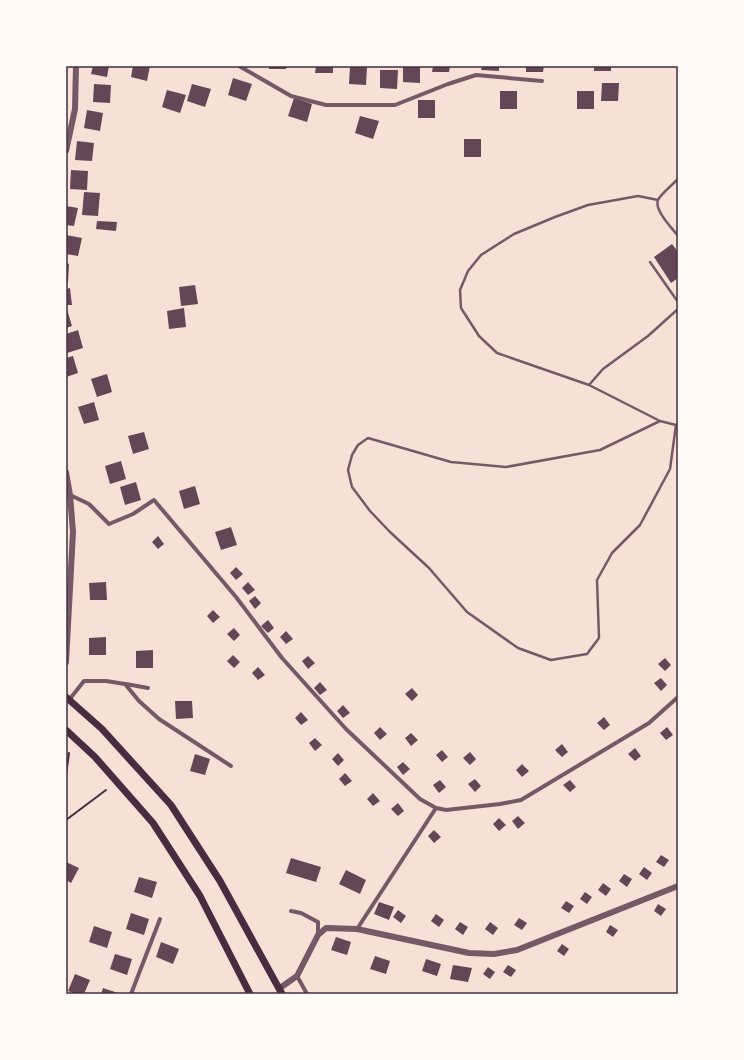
<svg xmlns="http://www.w3.org/2000/svg" width="744" height="1060" font-family="'PT Sans Narrow',sans-serif">
<style>
.building{fill:#644757}
.lines{fill:none;stroke-linecap:round;stroke-linejoin:round}
.path{stroke:#4a2c40;stroke-width:2}
.service{stroke:#755966;stroke-width:2.5}
.minor{stroke:#755966;stroke-width:4}
.tertiary{stroke:#755966;stroke-width:6}
.primary{stroke:#4a2c40;stroke-width:7}
.neatline{fill:none;stroke:#4a2c40;stroke-width:1.5}
</style>
<rect width="100%" height="100%" fill="#f7e1d7"/>
<!-- building -->
<path class="building" d="M93 66H109L107 77 91 74Z
M133 66H150L147 81 131 77Z
M269 66H287L286 69H269Z
M316 66H333V73H315Z
M350 66 367 67 366 85 349 84Z
M403 66H420V83L403 82Z
M433 66H450L449 72H432Z
M482 66H499V71L481 70Z
M526 66H544L543 72H526Z
M594 66H611V71H594Z
M380 70H398L397 89 380 88Z
M233 78 252 84 246 101 228 95Z
M602 83H619L618 101H601Z
M94 84 111 85 110 103 93 102Z
M192 84 211 89 205 107 187 101Z
M167 90 186 95 180 113 162 107Z
M500 91H517V109H500Z
M577 91H594V109H577Z
M294 98 312 104 307 122 288 116Z
M418 100H435V118H418Z
M87 110 103 113 100 131 84 128Z
M360 116 379 121 373 139 355 133Z
M464 139H481V157H464Z
M77 141 94 143 92 161 75 160Z
M71 170 88 171 87 190 70 189Z
M84 192 100 193 98 216 82 215Z
M66 206 78 208 74 226 66 225Z
M97 221 117 222 116 231 96 229Z
M66 235 82 238 78 256 66 254Z
M672 244 678 252V278L671 283 654 257Z
M66 263 69 264 68 282H66Z
M195 285 198 304 181 306 179 287Z
M70 288 72 305H66V289Z
M66 306 72 326 66 328Z
M184 308 186 327 169 329 167 311Z
M78 330 83 348 67 353 66 334Z
M73 356 78 373 66 377V358Z
M107 374 112 392 97 397 91 379Z
M94 402 99 420 84 424 78 407Z
M144 432 149 449 133 454 128 436Z
M121 461 126 479 110 484 105 466Z
M136 482 141 500 125 505 120 487Z
M195 486 200 504 184 509 179 491Z
M231 527 237 545 221 550 215 532Z
M158 536 164 544 158 549 152 542Z
M236 567 243 574 236 580 230 573Z
M106 582 107 600H90L89 583Z
M248 582 255 590 248 595 242 588Z
M255 596 261 603 255 609 249 601Z
M213 610 220 617 213 623 207 616Z
M268 620 274 628 268 633 261 626Z
M234 628 240 635 234 641 227 634Z
M286 631 293 639 286 644 280 637Z
M106 637V655H89V638Z
M153 650V668H136V651Z
M233 655 240 662 234 668 227 661Z
M308 656 315 663 308 669 302 661Z
M665 658 671 665 665 671 658 664Z
M258 667 265 675 258 680 252 673Z
M661 678 667 685 661 691 654 683Z
M320 682 327 690 320 695 314 688Z
M412 688 418 695 412 701 405 694Z
M175 701H192L193 718 176 719Z
M343 705 350 713 343 718 337 711Z
M301 712 308 720 301 725 295 718Z
M604 717 610 725 604 730 597 723Z
M380 727 387 734 380 740 374 733Z
M667 727 673 735 666 740 660 733Z
M411 733 418 740 411 746 405 738Z
M315 738 322 745 315 751 309 743Z
M562 744 568 752 562 757 555 750Z
M635 748 641 756 635 761 628 754Z
M442 750 448 757 442 762 436 755Z
M470 752 476 759 470 765 463 758Z
M338 753 344 760 338 766 332 759Z
M195 754 210 759 205 775 190 771Z
M403 762 410 769 403 775 397 767Z
M522 764 529 771 522 777 516 770Z
M345 773 352 781 345 786 339 779Z
M475 779 481 786 475 792 468 784Z
M440 780 446 787 439 793 433 785Z
M570 780 576 787 570 792 563 785Z
M373 793 380 801 373 806 367 799Z
M398 803 404 811 398 816 391 809Z
M518 816 525 823 518 829 512 821Z
M499 818 506 825 499 831 493 824Z
M434 830 441 837 434 843 428 836Z
M661 855 669 860 664 867 656 862Z
M291 858 321 867 316 882 286 873Z
M66 862 79 868 71 883 66 880Z
M644 867 652 873 647 880 639 874Z
M346 870 366 880 360 894 339 884Z
M624 874 632 879 627 887 619 881Z
M139 877 157 882 152 898 134 892Z
M603 883 611 889 606 896 598 890Z
M585 892 592 897 587 904 580 899Z
M566 901 574 906 569 913 561 908Z
M379 902 394 907 389 920 374 914Z
M658 904 666 909 661 916 654 911Z
M398 910 406 916 401 923 393 917Z
M131 913 149 919 144 935 126 929Z
M436 914 444 920 439 927 431 921Z
M519 918 527 923 522 930 514 925Z
M460 922 468 927 463 935 455 929Z
M490 922 498 928 493 935 485 929Z
M610 925 618 930 613 937 606 932Z
M94 926 112 932 107 948 89 942Z
M336 937 351 942 347 955 331 950Z
M161 942 179 949 173 964 156 957Z
M562 944 569 949 564 956 557 951Z
M115 954 132 959 127 975 110 969Z
M375 956 390 961 386 974 370 969Z
M426 959 441 964 437 976 422 971Z
M453 965 472 968 468 982 450 979Z
M508 965 516 970 511 977 503 972Z
M488 967 495 972 490 979 483 974Z
M75 974 90 980 84 994H76L68 991Z
M103 988 121 994H101Z"/>
<g class="lines">
<!-- path -->
<path class="path" d="M66 775 69 753
M66 820 106 790"/>
<!-- service -->
<path class="service" d="M678 179C673 184 660 195 658 200 654 210 672 228 678 236
M658 200 638 196 588 205 555 217 514 234 481 255 468 271 460 290 461 308 479 336 497 353 589 385 660 421 676 425 678 424
M650 262 678 302
M589 385 603 369 648 336 678 309
M660 421 600 450 506 467 451 462 368 438 358 445 352 455 348 470 352 487 370 511 390 532 429 568 467 612 518 648 551 660 587 654 599 638 597 580 612 553 640 525 670 469 676 425"/>
<!-- minor -->
<path class="minor" d="M239 66 291 96 326 105H395L448 84 476 75 542 81
M70 495 89 504 109 524 133 514 154 500 236 597 282 658 346 729 420 799 436 808 446 810 500 804 521 800 649 723 678 697
M126 684 148 688
M69 700 84 681H106L125 684 139 701 159 719 231 766
M291 911 301 913 318 922V935
M357 929 436 808
M297 976 307 994
M131 994 160 919"/>
<!-- tertiary -->
<path class="tertiary" d="M66 151 75 109 76 66
M66 472 70 495 73 532 66 662
M280 988 297 976 318 935 326 928 357 929 469 953 494 954 517 950 678 886"/>
<!-- primary -->
<path class="primary" d="M66 697 102 729 171 805 220 881 282 994
M66 730 95 757 153 823 200 896 250 994"/>
</g>
<!-- border -->
<rect width="744" height="1060" fill="none" stroke="#fffaf5" stroke-width="134"/>
<rect x="67" y="67" width="610" height="926" class="neatline"/>
</svg>
